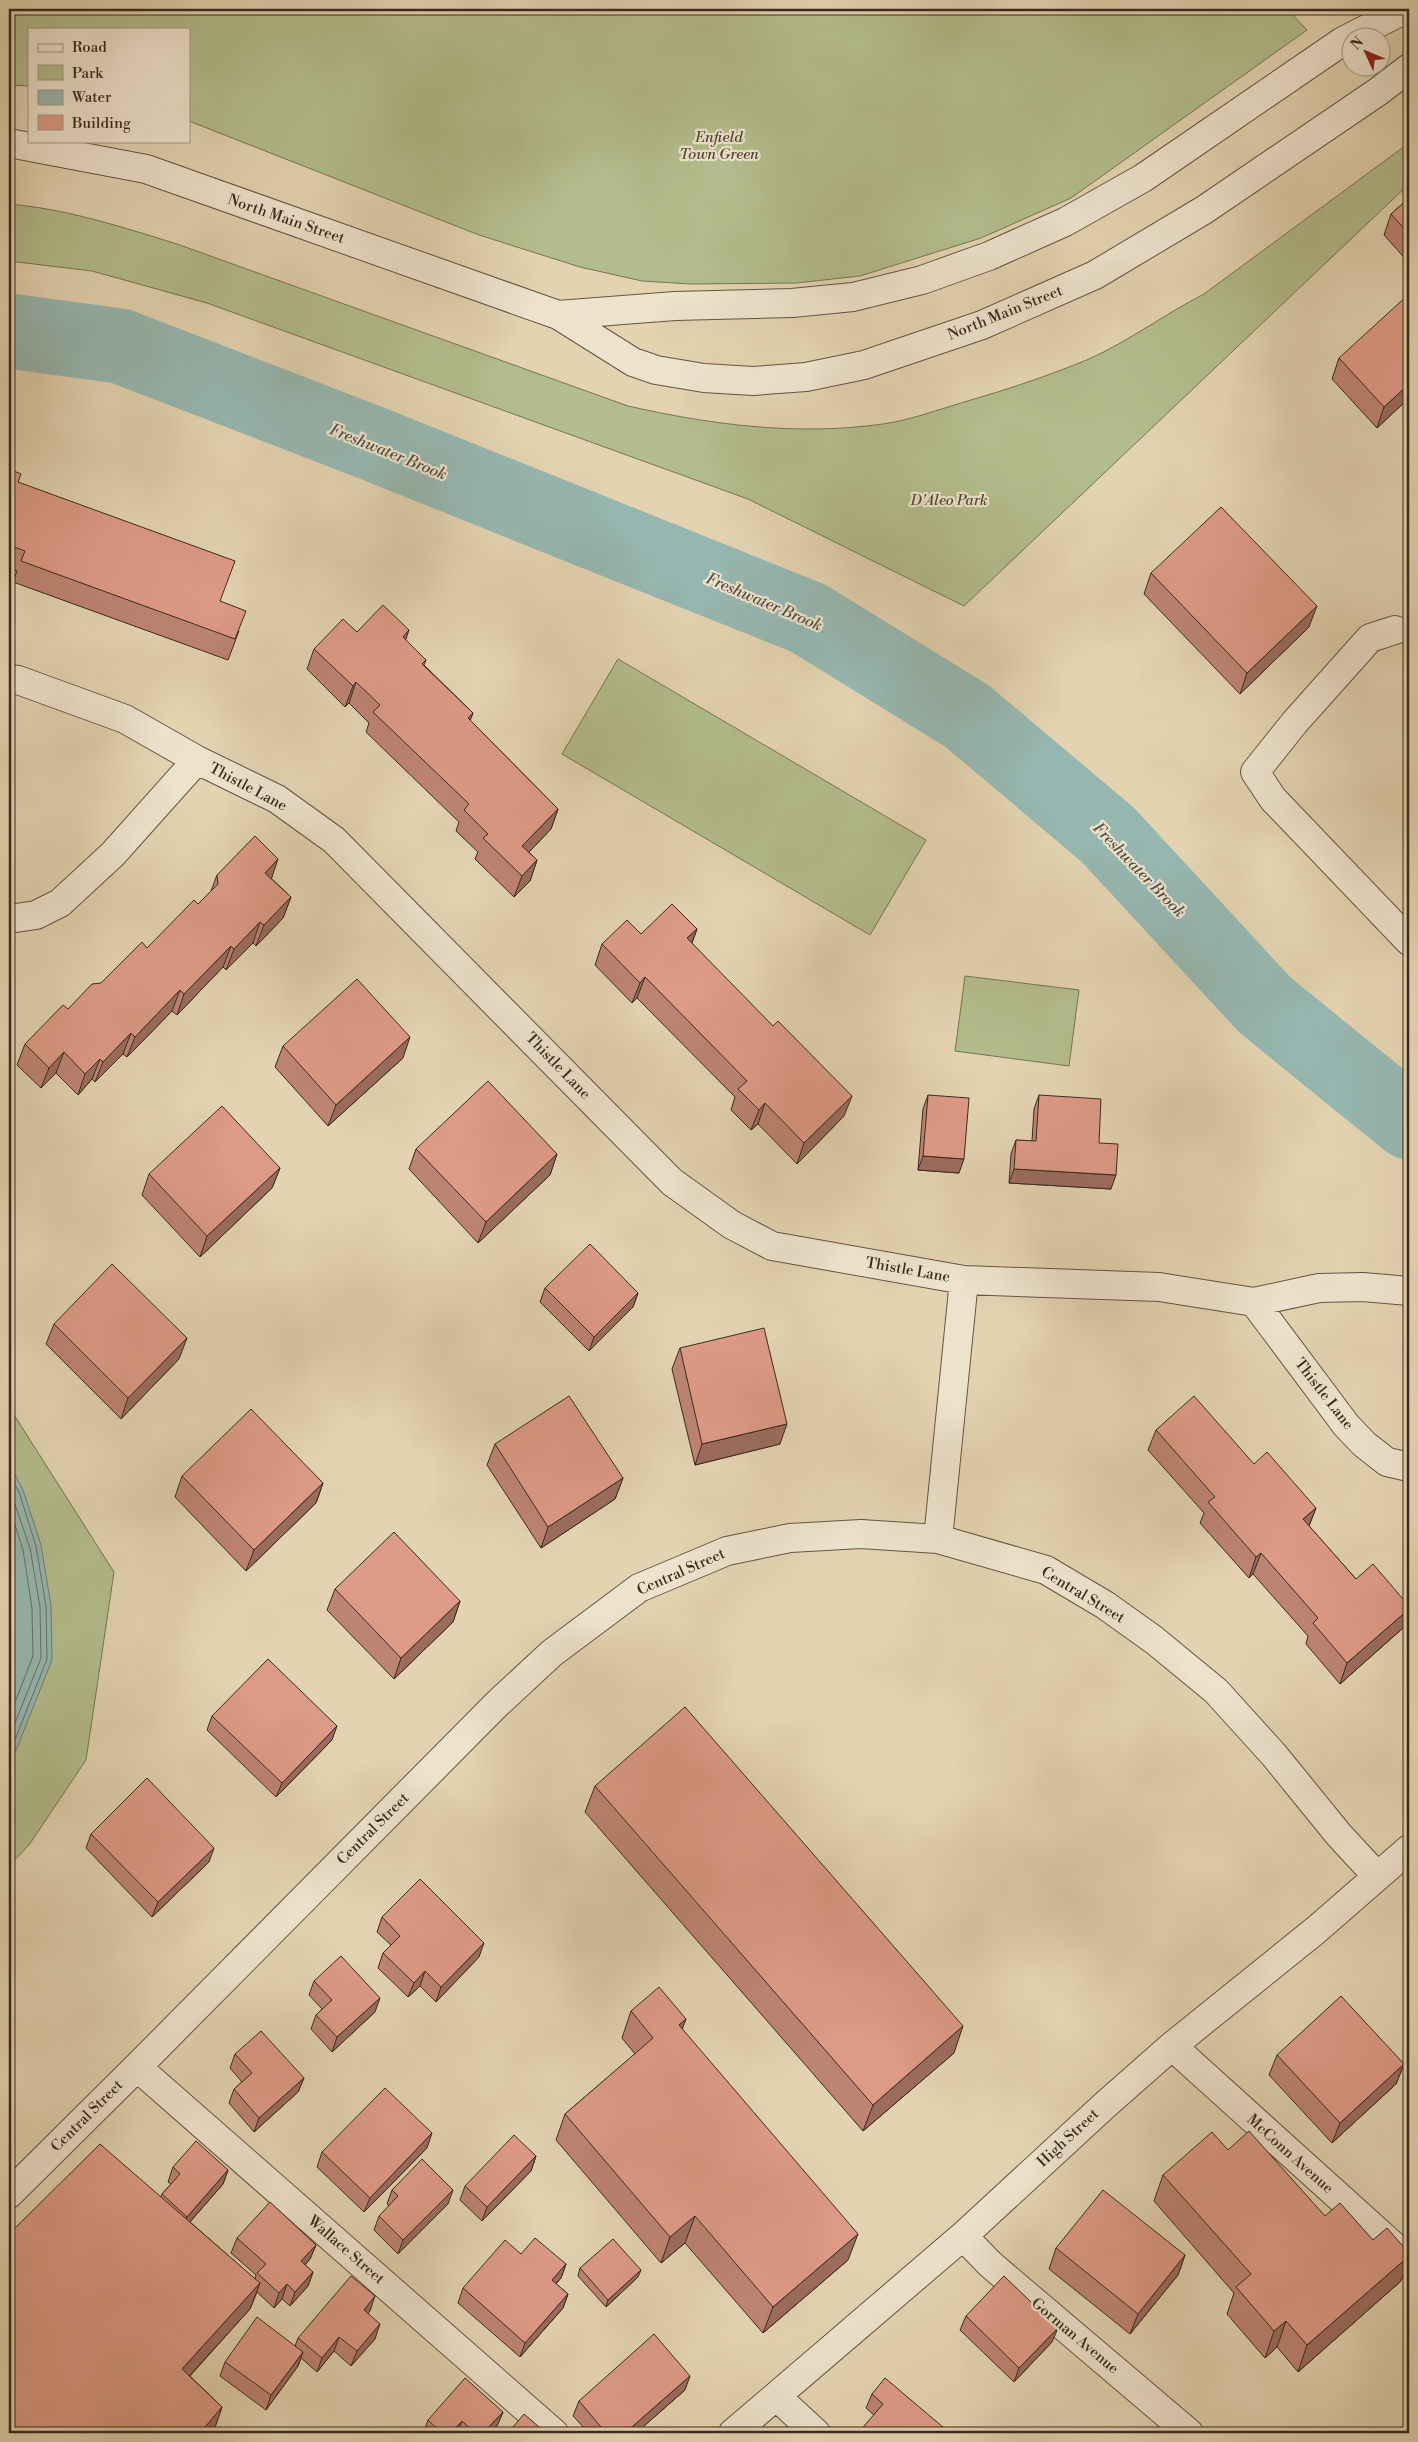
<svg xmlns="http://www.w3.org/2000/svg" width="1418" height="2442" font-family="'Libre Bodoni',serif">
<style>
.green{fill:#b3bc8c;stroke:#767355}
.water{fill:#96b7b0;stroke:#717f76}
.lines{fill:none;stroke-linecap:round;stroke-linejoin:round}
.shore{stroke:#687067;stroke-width:1}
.river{stroke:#96b7b0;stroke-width:75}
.minor-casing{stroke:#645443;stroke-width:30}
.minor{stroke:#ede2cc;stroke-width:28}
.wall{fill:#be8473;stroke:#3a2a1e}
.shaded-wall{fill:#9b6c5e;stroke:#3a2a1e}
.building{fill:#dd9a86;stroke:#3a2a1e}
.labels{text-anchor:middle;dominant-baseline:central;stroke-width:4.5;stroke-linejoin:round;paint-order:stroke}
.park-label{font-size:15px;font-style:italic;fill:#524734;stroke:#ede2cc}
.street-label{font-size:15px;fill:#3a2a1e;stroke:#ede2cc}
.water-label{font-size:16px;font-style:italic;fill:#514d42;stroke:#ede2cc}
</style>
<rect width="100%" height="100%" fill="#e3d3b1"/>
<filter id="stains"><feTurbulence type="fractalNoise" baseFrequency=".004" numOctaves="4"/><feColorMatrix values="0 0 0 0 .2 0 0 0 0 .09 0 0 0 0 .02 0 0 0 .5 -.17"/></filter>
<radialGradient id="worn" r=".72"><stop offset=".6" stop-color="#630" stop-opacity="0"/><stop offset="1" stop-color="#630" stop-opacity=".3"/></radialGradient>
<!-- green -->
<path class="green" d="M9 9H1287L1307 30 1071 198 981 238 860 276 796 283 690 284 642 281 580 267 479 235 189 121V29H29V86L9 85Z
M1409 143V184L964 606 748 499 207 303 92 271 9 261V204C67 209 122 227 177 244L628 406C712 425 798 436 883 424 911 420 937 410 964 402 1006 390 1048 376 1089 359 1129 341 1165 314 1204 294Z
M618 659 926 840 870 935 562 754Z
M965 976 1079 990 1069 1066 955 1051Z
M9 1407 114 1572 86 1760 29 1845 9 1866Z"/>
<!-- water -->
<path class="water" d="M9 1463 23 1490 41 1545 51 1606 52 1660 9 1768Z"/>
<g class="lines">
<!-- shore -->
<path class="shore" d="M9 1474 19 1492 36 1546 46 1606 47 1659 9 1755
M9 1487 30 1548 40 1607 41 1658 9 1738
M9 1506 23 1550 32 1608 33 1656 9 1718"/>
<!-- river -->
<path class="river" d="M9 331 120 346 369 442 808 618 967 716 1108 835 1265 1005 1409 1122"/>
<!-- minor casing -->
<g class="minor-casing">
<path id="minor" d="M9 143 146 169 558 315 633 362 656 370 704 378 753 381 806 377 864 365 982 325 1095 275 1204 210 1379 91 1409 68
M558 315 675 306 792 303 853 297 922 280 989 256 1065 222 1143 178 1343 41 1396 14 1409 10
M1395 630 1370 638 1295 722 1255 772 1273 799 1409 941
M9 679 18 680 125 719 197 760 277 799 334 840 672 1182 732 1225 772 1246 964 1280 1159 1287 1254 1302 1319 1288 1363 1287 1409 1291
M9 919 36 915 60 903 113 854 197 760
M1254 1302 1346 1425 1364 1444 1387 1462 1409 1467
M938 1539 964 1280
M1172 2046 1409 2260
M137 2067 554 2433
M9 2194 137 2067 497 1704 552 1653 639 1588 727 1551 790 1538 861 1534 938 1539 1046 1570 1105 1605 1154 1640 1216 1691 1274 1755 1339 1835 1377 1876
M963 2236 990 2264 1189 2433
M777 2397 816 2433
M733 2433 963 2236 1105 2105 1172 2046 1316 1930 1409 1849"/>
</g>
<!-- minor -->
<use href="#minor" class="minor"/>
</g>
<!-- wall -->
<path class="wall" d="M1409 198V263L1384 235 1391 214Z
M1339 358 1409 398 1377 428 1332 379Z
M9 469 18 482 221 601 239 631 228 660 13 582 17 571 9 569Z
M1151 573 1309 627 1240 694 1144 594Z
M357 632 406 640 426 660 424 665 473 713 470 720 558 809 551 829 529 852 537 860 530 881 514 897 475 859 478 852 456 831 459 822 366 732 369 723 349 703 345 707 307 669 314 649Z
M217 875 271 878 291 897 283 918 256 946 253 943 226 970 223 967 177 1015 172 1011 127 1057 123 1054 95 1082 92 1079 78 1095 56 1073 41 1088 17 1065 25 1044 68 1009 147 948 198 904 211 891Z
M697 929 692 943 844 1116 797 1164 758 1124 751 1130 731 1110 735 1097 637 998 632 1003 595 965 602 944 641 934Z
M283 1046 403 1058 328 1126 275 1067Z
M928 1095 959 1173 918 1170 923 1109Z
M1039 1095 1099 1143 1111 1189 1009 1183 1011 1154 1016 1140 1032 1141 1034 1109Z
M416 1149 557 1154 550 1175 478 1243 409 1169Z
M280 1168 272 1188 200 1257 142 1195 149 1174Z
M545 1288 638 1293 633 1307 589 1351 540 1302Z
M54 1324 179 1359 121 1419 46 1344Z
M680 1348 780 1444 695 1465 672 1369Z
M1156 1430 1254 1464 1316 1508 1309 1526 1356 1579 1409 1606V1612L1403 1628 1340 1684 1306 1644 1308 1636 1253 1574 1249 1578 1200 1523 1204 1513 1148 1450Z
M495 1444 623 1478 615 1499 541 1548 487 1465Z
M182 1476 323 1483 316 1503 246 1571 175 1497Z
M335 1589 460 1601 453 1622 394 1679 327 1610Z
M212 1716 332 1740 276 1797 207 1730Z
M595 1786 954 2053 863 2131 585 1812Z
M91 1834 209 1862 152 1917 86 1848Z
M382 1917 479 1957 436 2002 420 1986 408 1997 378 1968 383 1953 391 1945 377 1932Z
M314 1981 375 2012 332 2052 311 2029 316 2015 322 2009 309 1995Z
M631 2011 686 2019 682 2029 848 2260 763 2333 685 2243 661 2263 556 2140 565 2114 635 2054 622 2038Z
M235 2054 304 2078 298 2092 254 2132 229 2103 234 2089 242 2082 230 2068Z
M1277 2055 1404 2064 1396 2084 1332 2143 1269 2075Z
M427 2148 364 2212 317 2167 322 2152Z
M1228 2150 1325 2216 1401 2281 1298 2372 1277 2347 1265 2358 1227 2314 1234 2293 1154 2201 1163 2175Z
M536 2156 531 2171 482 2221 460 2200 465 2186Z
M173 2167 228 2170 223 2184 190 2222 255 2279 256 2275 231 2253 237 2238 316 2245 310 2259 305 2265 313 2272 308 2286 290 2306 282 2299 274 2308 257 2292 250 2309 190 2376 222 2407 213 2433H9L161 2197 162 2194 171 2184 168 2182Z
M392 2190 448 2204 398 2254 374 2230 379 2216 389 2206 387 2204Z
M1056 2248 1185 2255 1178 2275 1130 2334 1049 2269Z
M521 2254 566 2264 561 2278 556 2284 568 2294 563 2308 520 2357 458 2303 463 2288Z
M580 2268 638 2277 606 2307 578 2276Z
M370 2311 368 2313 375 2339 351 2366 334 2351 317 2372 301 2358 298 2366 266 2410 220 2376 225 2362 295 2346 298 2338Z
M966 2316 1052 2342 1014 2382 960 2330Z
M685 2390 636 2433H589L573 2416 579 2401Z
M872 2394 950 2433H859L874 2415 866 2408Z
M503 2412 497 2426 491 2433H423L428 2420Z"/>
<!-- shaded-wall -->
<path class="shaded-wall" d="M1409 384V398L1377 428 1384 407Z
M1317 606 1309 627 1240 694 1247 673Z
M409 630 402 651 403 637Z
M356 682 349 703 345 707 353 686Z
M473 713 465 734 468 718Z
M558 809 551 829 515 867 522 846Z
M278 859 271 880 265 873Z
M537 860 530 881 514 897 522 876Z
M291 897 283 918 256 946 264 925Z
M260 922 253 943 226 970 234 949Z
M697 929 689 950 687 938Z
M231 946 223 967 177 1015 184 994Z
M645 977 637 998 632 1003 640 983Z
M180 990 172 1011 127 1057 135 1037Z
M131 1033 123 1054 95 1082 103 1062Z
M410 1037 403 1058 328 1126 336 1105Z
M64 1052 56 1073 41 1088 49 1068Z
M100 1059 92 1079 78 1095 85 1074Z
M852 1096 844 1116 797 1164 804 1143Z
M765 1103 758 1124 751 1130 759 1110Z
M557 1154 550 1175 478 1243 486 1222Z
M923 1156 964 1159 959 1173 918 1170Z
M280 1168 272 1188 200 1257 207 1236Z
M1014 1169 1116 1175 1111 1189 1009 1183Z
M638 1293 633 1307 589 1351 594 1337Z
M187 1338 179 1359 121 1419 128 1398Z
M787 1424 780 1444 695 1465 702 1444Z
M623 1478 615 1499 541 1548 548 1527Z
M323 1483 316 1503 246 1571 254 1550Z
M1316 1508 1308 1528 1303 1519Z
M1261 1553 1253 1574 1249 1578 1256 1557Z
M460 1601 453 1622 394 1679 401 1658Z
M1409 1609V1612L1403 1628 1340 1684 1347 1663Z
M337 1726 332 1740 276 1797 282 1783Z
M214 1848 209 1862 152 1917 158 1902Z
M484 1943 479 1957 436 2002 441 1987Z
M425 1971 420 1986 408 1997 414 1983Z
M380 1998 375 2012 332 2052 337 2037Z
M686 2019 676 2045 679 2025Z
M963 2026 954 2053 863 2131 873 2105Z
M1404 2064 1396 2084 1332 2143 1340 2123Z
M304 2078 298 2092 254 2132 259 2118Z
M432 2133 427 2148 364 2212 370 2198Z
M536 2156 531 2171 482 2221 487 2207Z
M228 2170 223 2184 182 2231 187 2217Z
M453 2190 448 2204 398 2254 403 2240Z
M695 2216 685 2243 661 2263 670 2237Z
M858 2234 848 2260 763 2333 773 2307Z
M316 2245 310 2259 296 2275 301 2261Z
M1185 2255 1178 2275 1130 2334 1138 2314Z
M1409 2256V2259L1401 2281 1298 2372 1307 2345Z
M566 2264 561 2278 546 2294 552 2280Z
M641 2270 638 2277 606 2307 608 2300Z
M313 2272 308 2286 290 2306 295 2292Z
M260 2283 250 2309 172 2395 182 2369Z
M287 2284 282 2299 274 2308 279 2293Z
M568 2294 563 2308 520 2357 525 2343Z
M375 2296 370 2311 359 2324 364 2310Z
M1286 2321 1277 2347 1265 2358 1274 2331Z
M380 2324 375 2339 351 2366 357 2351Z
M1058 2328 1052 2342 1014 2382 1019 2368Z
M339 2337 334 2351 317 2372 322 2358Z
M303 2352 298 2366 266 2410 271 2395Z
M690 2376 685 2390 636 2433H625Z
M222 2407 213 2433H200Z
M503 2412 497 2426 491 2433H483Z
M462 2421 457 2433H451Z"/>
<!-- building -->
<path class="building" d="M1409 198V234L1391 214Z
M1409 294V384L1384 407 1339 358Z
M9 469 21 474 18 482 235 561 220 601 246 611 235 639 21 561 25 551 9 545Z
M1221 507 1317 606 1247 673 1151 573Z
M383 605 409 630 403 637 426 660 422 664 473 713 468 718 558 809 522 846 537 860 522 876 483 838 488 834 464 810 469 804 373 712 380 705 356 682 353 686 314 649 343 619 357 632Z
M255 836 278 859 265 873 291 897 264 925 260 922 234 949 231 946 184 994 180 990 135 1037 131 1033 103 1062 100 1059 85 1074 64 1052 49 1068 25 1044 63 1005 68 1009 92 984 101 983 142 942 147 948 194 900 198 904 218 884 217 875Z
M672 904 697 929 687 938 773 1026 778 1021 852 1096 804 1143 765 1103 759 1110 738 1089 747 1081 645 977 640 983 602 944 627 920 641 934Z
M357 979 410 1037 336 1105 283 1046Z
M488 1081 557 1154 486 1222 416 1149Z
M928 1095 969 1098 964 1159 923 1156Z
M1039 1095 1101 1099 1099 1143 1118 1144 1116 1175 1014 1169 1016 1140 1036 1141Z
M222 1106 280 1168 207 1236 149 1174Z
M590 1244 638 1293 594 1337 545 1288Z
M112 1264 187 1338 128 1398 54 1324Z
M764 1328 787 1424 702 1444 680 1348Z
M569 1396 623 1478 548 1527 495 1444Z
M1194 1396 1254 1464 1267 1452 1316 1508 1303 1519 1356 1579 1373 1564 1409 1606V1609L1347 1663 1313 1623 1318 1618 1261 1553 1256 1557 1208 1502 1215 1497 1156 1430Z
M251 1409 323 1483 254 1550 182 1476Z
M394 1532 460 1601 401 1658 335 1589Z
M268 1659 337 1726 282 1783 212 1716Z
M685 1707 963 2026 873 2105 595 1786Z
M147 1778 214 1848 158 1902 91 1834Z
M420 1879 484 1943 441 1987 425 1971 414 1983 383 1953 400 1936 382 1917Z
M341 1956 380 1998 337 2037 316 2015 332 2000 314 1981Z
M659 1987 686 2019 679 2025 858 2234 773 2307 695 2216 670 2237 565 2114 653 2038 631 2011Z
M1341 1996 1404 2064 1340 2123 1277 2055Z
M261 2031 304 2078 259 2118 234 2089 252 2073 235 2054Z
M385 2088 432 2133 370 2198 322 2152Z
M1249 2131 1325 2216 1340 2203 1373 2240 1387 2228 1409 2253V2256L1307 2345 1286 2321 1274 2331 1236 2287 1251 2274 1163 2175 1212 2132 1228 2150Z
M514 2135 536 2156 487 2207 465 2186Z
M196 2141 228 2170 187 2217 162 2194 180 2174 173 2167Z
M100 2144 260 2283 182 2369 222 2407 200 2433H9V2234Z
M422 2159 453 2190 403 2240 379 2216 398 2196 392 2190Z
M1103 2190 1185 2255 1138 2314 1056 2248Z
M270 2202 316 2245 301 2261 313 2272 295 2292 287 2284 279 2293 257 2273 266 2264 237 2238Z
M535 2238 566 2264 552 2280 568 2294 525 2343 463 2288 505 2240 521 2254Z
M613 2239 641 2270 608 2300 580 2268Z
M351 2276 375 2296 364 2310 380 2324 357 2351 339 2337 322 2358 298 2338Z
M1004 2276 1058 2328 1019 2368 966 2316Z
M257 2317 303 2352 271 2395 225 2362Z
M654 2334 690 2376 625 2433H606L579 2401Z
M465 2378 503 2412 483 2433H475L462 2421 451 2433H442L428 2420Z
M885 2378 950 2433H861L859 2432 883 2404 872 2394Z
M524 2414 546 2433H508Z"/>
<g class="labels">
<!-- park labels -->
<g class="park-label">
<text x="719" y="137">Enfield<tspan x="719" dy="17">Town Green</tspan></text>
<text x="949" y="500">D'Aleo Park</text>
</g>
<!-- street labels -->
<g class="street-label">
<text transform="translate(286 219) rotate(19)">North Main Street</text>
<text transform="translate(1005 313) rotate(-22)">North Main Street</text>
<text transform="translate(248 787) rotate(28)">Thistle Lane</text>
<text transform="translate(558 1066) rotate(46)">Thistle Lane</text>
<text transform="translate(908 1270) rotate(10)">Thistle Lane</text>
<text transform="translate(1324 1394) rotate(52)">Thistle Lane</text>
<text transform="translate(681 1572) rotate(-24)">Central Street</text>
<text transform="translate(1083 1595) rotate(31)">Central Street</text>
<text transform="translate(373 1829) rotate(-45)">Central Street</text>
<text transform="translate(87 2116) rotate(-45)">Central Street</text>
<text transform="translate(1068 2138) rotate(-43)">High Street</text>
<text transform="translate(1290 2154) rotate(42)">McConn Avenue</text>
<text transform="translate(346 2250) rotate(41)">Wallace Street</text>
<text transform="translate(1075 2336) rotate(40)">Gorman Avenue</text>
</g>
<!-- water labels -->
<g class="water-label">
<text transform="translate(388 452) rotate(22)">Freshwater Brook</text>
<text transform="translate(764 602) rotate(23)">Freshwater Brook</text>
<text transform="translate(1139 870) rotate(46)">Freshwater Brook</text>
</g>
</g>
<!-- margin -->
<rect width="1418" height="2442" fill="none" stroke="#e3d3b1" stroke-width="30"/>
<rect x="10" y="10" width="1398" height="2422" fill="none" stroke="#3a2a1e" stroke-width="2.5"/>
<rect x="15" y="15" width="1388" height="2412" fill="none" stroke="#3a2a1e"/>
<!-- legend -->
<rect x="28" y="28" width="162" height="115" fill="#ede2cc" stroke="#a59886"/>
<rect x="38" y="44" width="25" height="8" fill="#ede2cc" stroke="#a59886"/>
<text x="72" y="52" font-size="15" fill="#3a2a1e">Road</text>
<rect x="38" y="65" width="25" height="15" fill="#b3bc8c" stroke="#a59886"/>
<text x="72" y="78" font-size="15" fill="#3a2a1e">Park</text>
<rect x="38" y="90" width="25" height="15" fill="#96b7b0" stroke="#a59886"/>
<text x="72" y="102" font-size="15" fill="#3a2a1e">Water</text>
<rect x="38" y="115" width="25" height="15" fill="#dd9a86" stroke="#a59886"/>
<text x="72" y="128" font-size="15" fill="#3a2a1e">Building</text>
<!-- north arrow -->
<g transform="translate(1366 52) rotate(314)"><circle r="24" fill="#ede2cc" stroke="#a59886"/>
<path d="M0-4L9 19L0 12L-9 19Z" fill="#8f2418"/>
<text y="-8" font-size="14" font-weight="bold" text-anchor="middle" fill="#3a2a1e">N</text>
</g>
<rect width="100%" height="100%" filter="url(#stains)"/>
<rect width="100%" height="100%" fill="url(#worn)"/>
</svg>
